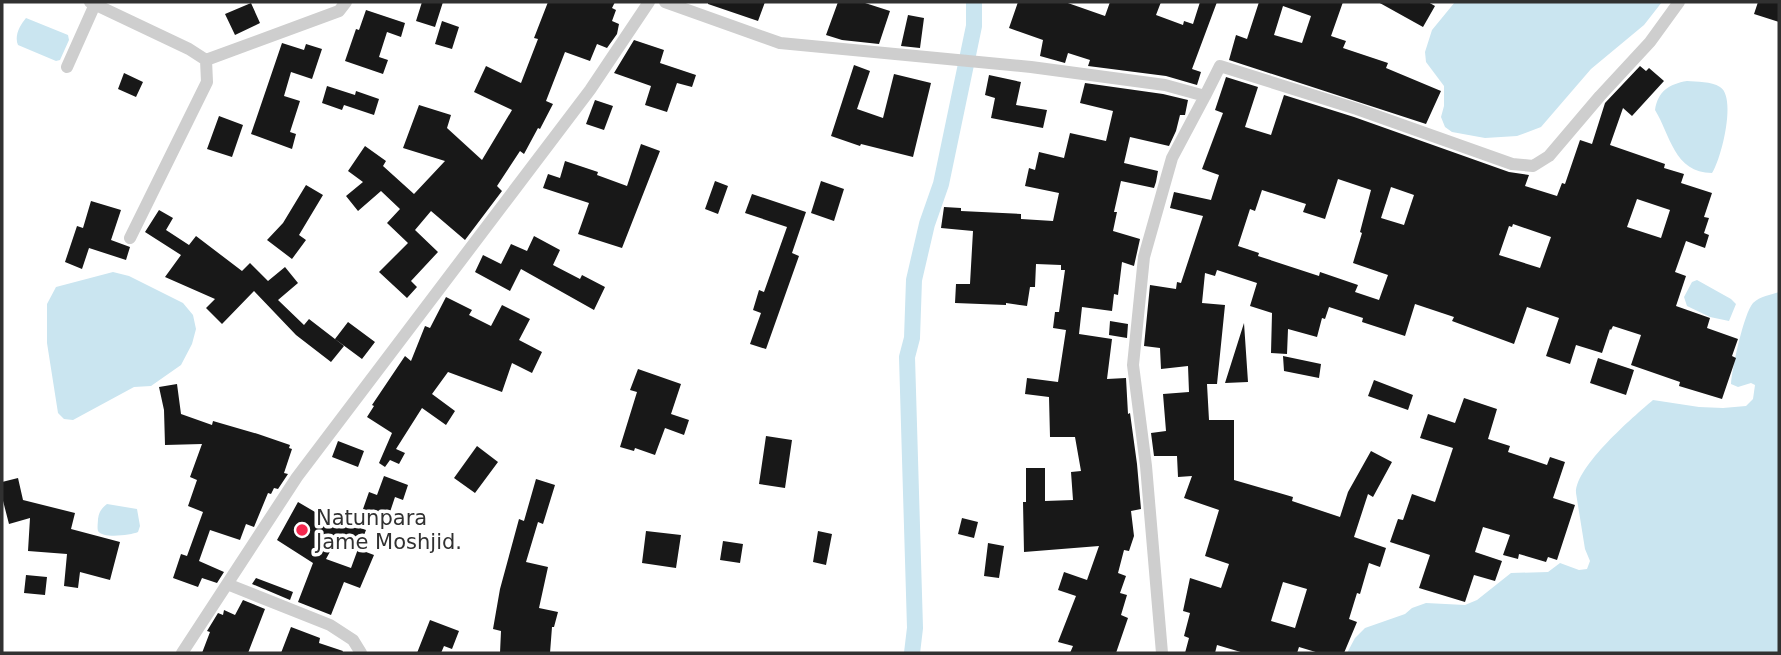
<svg xmlns="http://www.w3.org/2000/svg" width="1781" height="655" font-family="'DejaVu Sans',sans-serif">
<style>
.water{fill:#cae5f0}
.lines{fill:none;stroke-linecap:round;stroke-linejoin:round}
.canal{stroke:#cae5f0;stroke-width:16}
.building{fill:#181818;fill-rule:evenodd}
.street{stroke:#cecece;stroke-width:12}
.poi-dot{fill:#f5274e;stroke:#fff;stroke-width:2.5}
.labels{text-anchor:middle;dominant-baseline:central;stroke-width:7;stroke-linejoin:round;paint-order:stroke}
.poi-label{font-size:21px;fill:#313131;stroke:#fff;text-anchor:start}
</style>
<rect width="100%" height="100%" fill="#fff"/>
<!-- water -->
<path class="water" d="M1455 2H1662L1644 25 1591 69 1541 127 1517 136 1485 138 1452 132 1445 127 1441 117 1444 106V86L1426 62 1425 52 1432 30Z
M26 18 68 35 69 40 60 60 56 61 18 45C14 36 20 25 26 18Z
M1687 81C1697 82 1711 81 1720 87 1737 97 1721 160 1712 173 1674 173 1670 134 1655 110 1658 91 1669 84 1687 81Z
M113 272 129 276 183 303 193 315 196 329 192 344 181 365 151 386 134 387 73 420 64 419 58 413 47 343V304L56 287Z
M1697 280 1731 299 1736 304 1729 321 1710 317 1687 306 1684 297 1692 282Z
M1779 292V653H1347L1355 638 1365 628 1405 614 1412 608 1426 603 1465 605 1477 600 1511 573 1548 572 1560 563 1579 570 1587 569 1590 561 1585 549 1576 493C1575 467 1633 417 1653 400L1699 407 1723 408 1746 406 1753 399 1755 385 1751 383 1738 387 1731 384C1732 368 1744 313 1753 303 1760 296 1771 295 1779 292Z
M107 504 137 509 140 526 138 532C131 535 103 539 98 531 97 528 98 522 98 519 99 512 101 509 107 504Z"/>
<g class="lines">
<!-- canal -->
<path class="canal" d="M912 653 915 628 907 357 912 338 914 280 927 224 941 184 974 26V2"/>
</g>
<!-- building -->
<path class="building" d="M422 2H443L435 27 416 21Z
M548 2H615L612 8 616 10 612 21 619 24 617 34 607 48 597 44 590 61 565 52 546 101 553 104 540 129 538 128 524 154 520 151 497 186 502 191 465 240 431 211 415 230 438 252 411 281 417 287 407 298 379 272 408 243 387 223 400 209 381 191 358 211 346 196 363 182 348 171 365 146 386 161 383 166 414 194 445 161 403 148 419 105 451 115 447 128 482 160 512 110 474 92 486 66 521 83 538 39 534 38Z
M708 2H765L758 21 708 4Z
M838 2H862L890 11 879 44 842 40 826 35Z
M1018 2H1065L1105 16 1110 2H1161L1156 15 1183 25 1184 21 1193 24 1200 2H1217L1192 69 1201 72 1197 85 1166 76 1088 66 1090 60 1068 53 1065 63 1040 56 1043 40 1009 28Z
M1259 2H1343L1331 36 1346 41 1343 48 1388 63 1386 68 1441 91 1426 124 1229 60 1236 35 1247 39ZM1283 6 1311 16 1302 43 1274 35Z
M1378 2H1428L1435 6 1423 27Z
M1758 2H1779V22L1754 14Z
M251 3 260 23 235 35 225 14Z
M366 10 405 23 401 37 387 32 379 57 388 60 383 74 345 61 356 29 359 30Z
M908 15 924 18 920 48 901 46Z
M442 21 459 27 452 49 435 44Z
M634 40 664 50 660 63 696 75 692 87 677 83 667 112 645 105 651 86 614 73Z
M282 43 304 50 306 44 322 49 312 79 291 72 284 96 300 101 290 132 296 134 292 149 251 134Z
M854 65 870 71 857 109 883 118 894 74 931 83 913 157 861 144 860 146 831 136Z
M1640 66 1646 71 1649 68 1664 81 1632 116 1623 108 1610 145 1665 164 1664 168 1684 174 1681 183 1712 193 1704 217 1709 218 1704 233 1709 235 1705 248 1686 241 1675 272 1686 276 1676 306 1710 318 1707 328 1738 339 1732 356 1736 358 1722 399 1679 386 1680 382 1631 365 1641 335 1613 326 1611 330 1610 329 1602 353 1576 345 1570 364 1546 356 1559 318 1527 307 1514 344 1452 321 1454 317 1415 304 1405 336 1362 322 1363 318 1329 307 1325 319 1322 318 1317 337 1288 329 1287 354 1271 353 1272 313 1250 306 1257 283 1217 270 1215 276 1205 273 1202 303 1225 305 1217 384H1207L1209 420H1234V480L1293 497 1292 501 1340 517 1348 492 1371 451 1392 462 1373 497 1368 494 1354 537 1386 548 1380 567 1369 563 1360 594 1357 593 1349 619 1357 622 1344 653H1319L1299 647 1297 653H1244L1217 645 1215 653H1185L1189 638 1184 636 1190 613 1183 611 1190 578 1221 588 1229 564 1205 556 1219 510 1184 498 1192 476 1178 477 1177 456H1154L1151 433 1166 431 1163 394 1189 392 1188 366 1161 369 1160 348 1144 346 1150 285 1176 289 1177 282 1181 283 1203 216 1170 208 1174 192 1211 200 1219 175 1202 169 1223 113 1215 110 1226 77 1258 87 1245 127 1271 135 1284 95 1354 117 1509 172 1529 175 1525 186 1557 196 1562 183 1565 184 1580 140 1592 144 1605 103ZM1338 179 1371 190 1360 232 1362 233 1353 263 1388 275 1379 300 1355 292 1358 285 1320 272 1319 276 1258 256 1259 253 1238 246 1250 209 1255 211 1262 190 1306 204 1303 212 1325 219ZM1391 187 1414 195 1404 225 1381 218ZM1637 199 1670 210 1661 238 1627 227ZM1513 224 1551 237 1540 268 1499 255 1509 226 1512 227ZM1283 582 1307 589 1295 628 1271 621Z
M124 73 143 82 136 97 118 89Z
M989 75 1021 82 1016 105 1047 110 1043 128 991 118 995 98 985 95Z
M1085 83 1163 94 1188 100 1185 115H1180L1176 131 1169 146 1130 137 1124 163 1158 171 1156 182 1154 188 1121 181 1114 212H1117L1113 231 1140 239 1134 266 1122 262 1118 295 1114 294 1112 311 1082 307 1079 334 1112 339 1107 379 1126 378 1128 414 1130 413 1137 464 1141 509 1131 511 1134 536 1129 551 1124 550 1118 573 1126 576 1120 593 1127 595 1121 615 1128 618 1116 653H1070L1073 646 1058 642 1076 596 1058 590 1064 572 1087 580 1099 546 1024 552 1023 502H1026V468H1045V501L1073 500 1071 472 1081 471 1075 437H1050L1049 397 1025 394 1027 378 1058 382 1066 330 1053 328 1055 312H1059L1065 270H1061V265L1036 264 1035 287H1030L1027 306 1006 303V305L955 303 956 284H970L973 231 941 228 944 207 961 208V211L1021 214V219L1053 221 1059 193 1025 186 1029 168 1035 170 1039 152 1064 158 1070 133 1106 141 1113 111 1080 103Z
M327 86 355 95 356 91 379 99 374 115 344 105 342 110 322 103Z
M595 100 613 106 604 130 586 124Z
M219 116 243 125 232 157 207 149Z
M641 144 660 151 622 248 578 234 589 203 543 188 548 174 560 178 565 161 598 172 597 175 627 186Z
M715 181 728 186 718 214 705 209Z
M821 181 844 189 834 221 811 213Z
M306 185 323 195 299 235 306 240 292 259 267 240 283 223Z
M752 194 806 212 792 253 799 256 766 349 750 344 761 313 753 310 759 290 764 292 787 227 745 213Z
M91 201 121 210 111 240 130 247 126 260 89 248 82 269 65 262 77 226 83 228Z
M159 210 173 218 166 230 189 245 196 236 242 271 250 263 268 281 285 267 298 283 278 300 304 325 309 319 344 346 331 362 296 335 254 291 222 324 206 308 215 299 165 277 181 255 145 232Z
M534 236 560 250 553 265 580 279 582 275 605 287 594 310 521 269 510 291 475 272 483 255 501 264 511 244 527 251Z
M446 297 472 310 469 315 491 326 502 305 530 319 519 340 542 352 532 373 512 363 502 392 448 372 432 394 455 411 446 425 422 408 396 449 405 453 399 464 390 460 385 467 379 463 392 433 367 417 374 406 372 405 405 356 411 361 425 326 430 328Z
M1110 321 1128 324 1127 338 1109 335Z
M348 322 375 342 362 359 335 339Z
M1244 323 1248 382 1225 383Z
M1283 356 1321 364 1319 378 1284 371Z
M1598 358 1634 370 1626 395 1590 383Z
M638 369 681 384 671 414 689 420 684 435 665 428 655 455 635 448 634 451 620 447 637 392 630 390Z
M1374 380 1413 395 1408 410 1368 396Z
M177 384 181 414 212 425 213 421 258 434 290 445 289 448 292 449 284 473 288 474 278 489 274 488 271 494 268 493 254 527 246 524 240 540 210 530 199 561 224 572 217 583 202 578 198 587 173 578 181 554 187 556 203 512 188 506 197 480 190 477 202 444 165 445 164 410 159 387Z
M1464 398 1497 409 1488 439 1510 446 1508 452 1547 465 1550 457 1565 462 1553 498 1575 505 1557 560 1548 557 1546 562 1519 554 1518 559 1503 555 1510 535 1483 527 1475 552 1502 561 1495 581 1474 575 1465 602 1419 588 1430 555 1390 542 1398 519 1403 520 1412 494 1435 502 1453 448 1420 438 1428 414 1455 423Z
M766 436 792 440 785 488 759 484Z
M338 441 364 451 358 467 332 457Z
M477 446 498 462 475 493 454 478Z
M384 476 408 485 403 500 395 497 388 518 363 509 369 492 377 495Z
M18 478 23 500 75 513 71 529 120 542 110 580 80 572 78 588 64 586 67 554 28 551 30 518 9 524 2 497V482Z
M536 479 555 485 543 524 538 522 526 562 548 567 539 608 558 612 554 627H552L550 653H500L501 631 493 629 500 589 519 519 524 521Z
M298 502 339 526 341 521 366 530 361 543 339 535 326 559 351 568 358 549 374 555 360 588 344 582 331 615 298 602 313 563 277 540Z
M962 518 978 522 974 538 958 534Z
M646 531 681 535 676 568 642 563Z
M818 531 832 534 826 565 813 562Z
M723 541 743 544 740 563 720 560Z
M988 543 1004 546 999 578 984 576Z
M26 575 47 577 45 595 24 593Z
M256 578 293 592 290 600 252 584Z
M243 600 265 609 248 653H202L210 632 207 631 218 613 223 615 224 610 235 615Z
M430 620 459 631 452 649 444 646 441 653H417Z
M291 627 320 638 319 643 343 651 342 653H281Z"/>
<g class="lines">
<!-- street -->
<path class="street" d="M90 2 189 49 206 60 207 82 130 238
M665 2 780 43 1031 67 1165 85 1205 96 1220 66 1357 109 1512 164 1533 166 1549 156 1600 96 1650 42 1679 2
M206 60 339 11 346 2
M67 67 96 2
M227 584 330 625 353 640 361 653
M182 653 297 477 590 90 649 2
M1162 653 1146 466 1133 365 1144 257 1172 158 1205 96"/>
</g>
<!-- markers -->
<circle class="poi-dot" cx="302" cy="530" r="7"/>
<g class="labels">
<!-- poi labels -->
<g class="poi-label">
<text x="316" y="518">Natunpara<tspan x="316" dy="24">Jame Moshjid.</tspan></text>
</g>
</g>
<!-- border -->
<rect width="1781" height="655" fill="none" stroke="#313131" stroke-width="7"/>
</svg>
